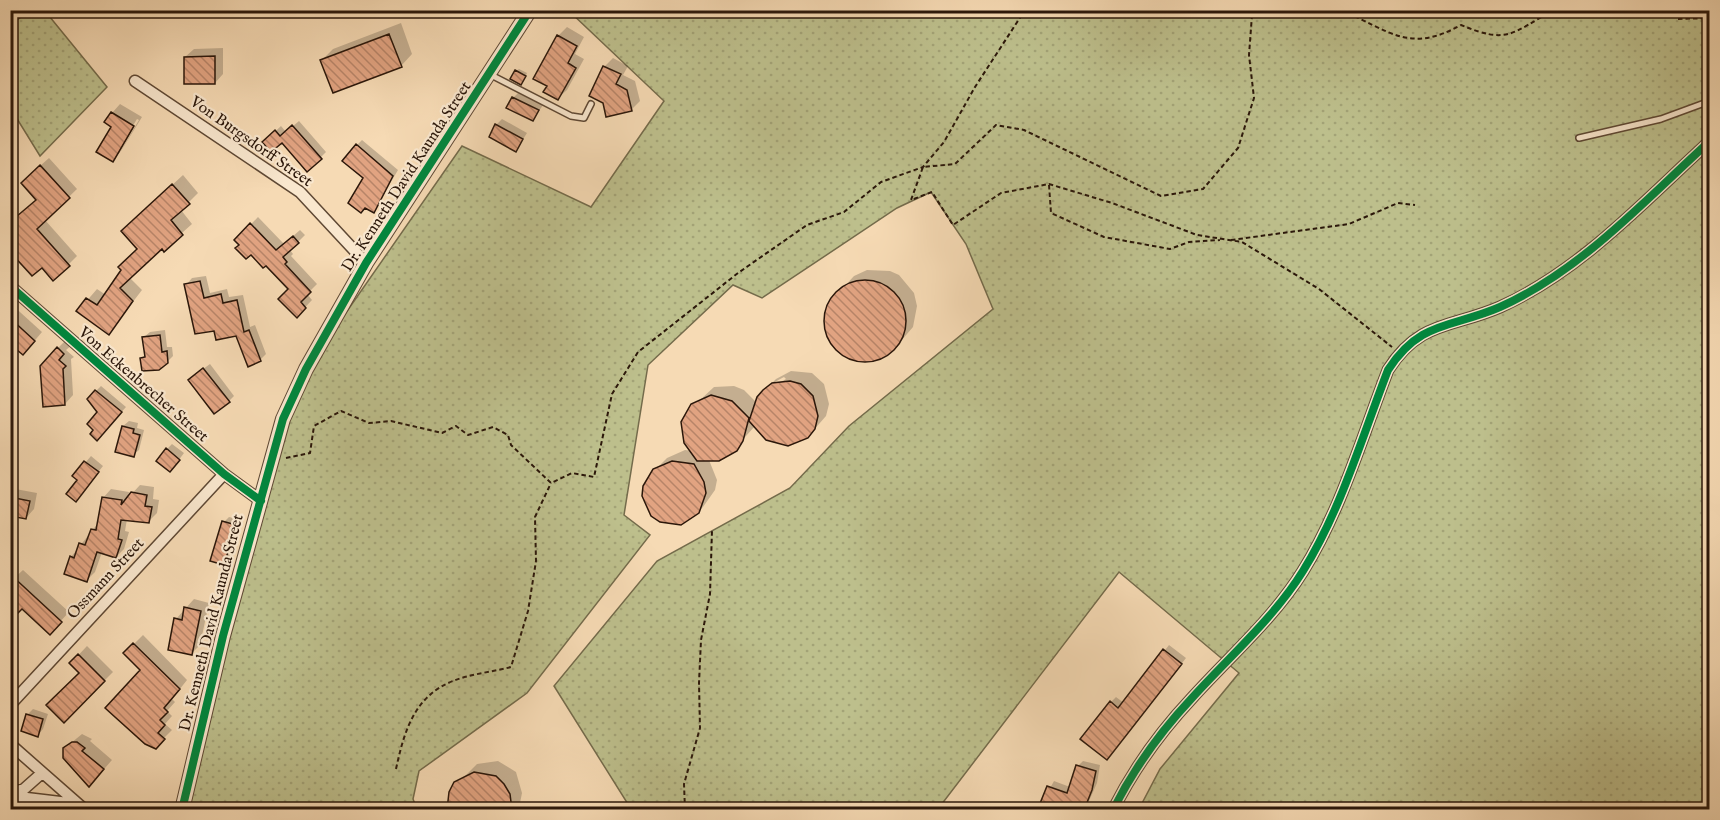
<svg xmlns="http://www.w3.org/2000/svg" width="1720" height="820" font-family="'IM FELL English',serif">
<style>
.grass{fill:url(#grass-dots);stroke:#746b4b;stroke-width:1.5}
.shadow{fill:#0003;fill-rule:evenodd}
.building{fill:url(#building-back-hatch);stroke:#2b170a;stroke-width:1.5}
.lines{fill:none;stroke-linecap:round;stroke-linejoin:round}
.service-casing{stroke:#5e4834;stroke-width:8}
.minor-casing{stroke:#5e4834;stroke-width:13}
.tertiary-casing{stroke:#5e4834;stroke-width:16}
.path{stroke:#2b170a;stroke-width:2;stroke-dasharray:4.5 3;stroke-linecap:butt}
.service{stroke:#f9e7ce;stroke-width:5}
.minor{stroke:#f9e7ce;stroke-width:10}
.tertiary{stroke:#f9e7ce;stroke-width:14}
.cycleway-casing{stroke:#f9e7ce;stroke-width:11}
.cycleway{stroke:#00873e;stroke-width:8}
.labels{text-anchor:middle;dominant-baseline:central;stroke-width:4.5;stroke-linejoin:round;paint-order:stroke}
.street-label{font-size:16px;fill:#2b170a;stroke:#f9e7ce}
</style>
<defs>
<pattern id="grass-dots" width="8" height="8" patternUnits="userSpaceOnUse" patternTransform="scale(1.5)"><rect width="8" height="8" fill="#bdbf8c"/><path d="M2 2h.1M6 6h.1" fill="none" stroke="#a3a377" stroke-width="1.8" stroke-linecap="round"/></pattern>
<pattern id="building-back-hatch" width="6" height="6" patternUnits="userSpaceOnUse" patternTransform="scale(1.5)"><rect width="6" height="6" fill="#e1a381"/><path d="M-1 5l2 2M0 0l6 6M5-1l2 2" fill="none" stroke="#b78468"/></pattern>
</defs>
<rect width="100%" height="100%" fill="#f6dab4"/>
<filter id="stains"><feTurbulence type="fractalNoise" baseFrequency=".00333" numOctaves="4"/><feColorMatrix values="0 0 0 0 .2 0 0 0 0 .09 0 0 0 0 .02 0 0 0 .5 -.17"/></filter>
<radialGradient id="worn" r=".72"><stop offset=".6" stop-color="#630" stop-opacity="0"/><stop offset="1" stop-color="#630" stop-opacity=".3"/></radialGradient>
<!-- grass -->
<path class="grass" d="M30 10 45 11 107 87 40 156 11 109V25Z
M569 11H1709V809H1139L1160 769 1239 673 1119 572 938 809H631L554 686 657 561 790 488 849 426 993 309 966 244 931 192 897 208 762 298 733 285 648 365 624 515 650 535 527 693 419 771 413 799 417 809H187L223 636 283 419 320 350 462 146 591 207 664 101Z"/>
<!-- shadow -->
<path class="shadow" d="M401 23 412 54 401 66 322 60 333 49Z
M567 27 584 37 575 54 584 59 567 90 558 98 549 86 558 36Z
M223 48V74L215 83 185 57 194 49Z
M613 58 628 66 623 75 635 81 640 101 631 110 604 67Z
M519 69 527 73 523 81 516 71Z
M518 93 543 105 533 120 513 98Z
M120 104 142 117 121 151 113 160 112 113ZM137 119 139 120 120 152H117Z
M502 119 527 133 516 150 496 125Z
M299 121 326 152 308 170 282 140 264 142 281 126 286 132Z
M362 140 398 170 374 211 365 206V178L357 145Z
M10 149 17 157 10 163Z
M49 158 77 189 45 220 77 256 54 279 42 265 32 274 10 253V223L38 199 31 174Z
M183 175 198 193 181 210 192 224 164 249 162 247 129 277 142 290 109 333 78 311 97 289 106 295 139 249 133 221Z
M258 217 284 244 300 230 305 235 290 250 293 254 291 256 317 284 307 294 312 300 297 316 290 289 266 264 236 240Z
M867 270 890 271 899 275 914 293 917 306 913 327 895 348 885 357 872 361H858L837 350 825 325 830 302 854 276Z
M206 276 210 293 227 289 229 297 243 295 250 327 255 325 266 354 260 360 237 334 215 329 186 285 192 278Z
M10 303 42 332 31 345 10 344Z
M165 330 167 347H172L173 356 167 362 142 358 146 354 144 337 150 332Z
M66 340 72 345 66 350 74 357 71 359 73 395 65 404 44 405 58 348Z
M210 364 234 396 229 401 195 375Z
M791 371 812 373 824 384 829 404 826 416 819 424 807 437 755 426 728 456 709 460 717 480 715 490 703 507 691 519 670 524 661 521 655 470 667 458 685 450 692 451 682 433 686 413 714 387 734 386 744 390 757 403 768 389 786 379 784 377 771 384 776 379Z
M101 386 126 407 102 434 96 391Z
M129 421 138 423 137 428 144 430 139 450 133 455 117 451 123 426Z
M172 444 184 453 175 465 167 449Z
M10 453 16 454 10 484Z
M91 456 103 466 81 494 79 480 74 476Z
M140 485 154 487 153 499 159 500 157 513 149 521 127 519 125 531 129 532 124 549 116 557 102 552 95 572 87 580 71 557 99 522 103 498 111 489 129 492 127 499Z
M10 488 37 493 34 509 26 518 10 515Z
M229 517 241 520 229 558 224 563V522Z
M23 570 69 612 58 624 10 582Z
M194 599 209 603 200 645 192 653 176 619Z
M143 635 187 680 172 699 175 702 167 711 172 716 165 724 172 730 155 747 142 670 125 653Z
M1169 645 1186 658 1112 753 1111 702 1116 697 1124 703Z
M87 646 113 672 64 721 81 673 71 663Z
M33 709 48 714 43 729 38 735 27 715Z
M82 734 92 739 90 741 112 760 98 776 65 748Z
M498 761 516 772 522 793 520 803 515 810H450L448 802 450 792 465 776 477 764Z
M1083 761 1100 765 1097 783 1085 810H1038L1054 781 1070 787 1078 766Z"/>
<!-- building -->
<path class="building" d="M389 34 402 67 333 93 320 60Z
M557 35 577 46 568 63 576 68 558 100 543 92 547 86 533 79Z
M215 56V84H184V57Z
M603 66 621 74 616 84 627 90 632 111 606 117 603 103 589 96Z
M515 70 526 76 521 85 510 79Z
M512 97 539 110 533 121 506 108Z
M111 112 134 126 113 162 96 152 111 127 104 122Z
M495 124 523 139 516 152 489 137Z
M292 125 322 159 307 172 282 143 271 152 262 142 275 130 280 136Z
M356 144 393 176 374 213 365 208 361 213 348 203 363 178 342 161Z
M40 165 70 198 37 229 70 266 53 281 42 268 32 276 10 252V222L36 200 21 183Z
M172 184 190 204 171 220 183 235 164 252 162 249 120 288 133 301 109 335 76 311 86 298 97 305 121 270 118 267 137 249 121 231Z
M250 223 276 250 293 236 299 243 283 257 287 262 285 264 311 292 301 302 306 308 297 318 278 299 288 289 266 266 263 268 251 255 246 259 235 248 239 245 234 240Z
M824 321a41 41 0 1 1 82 0a41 41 0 1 1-82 0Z
M200 281 204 298 221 294 223 303 237 300 244 332 249 330 261 361 248 367 236 336 216 340 214 331 195 334 184 284Z
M10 318 35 341 23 355 10 344Z
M160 335 162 352 167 351 168 363 159 370 142 371 140 358 145 357 142 337Z
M57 347 64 354 59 360 66 366 63 369 65 405 43 407 40 366Z
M203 368 230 402 214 414 188 380Z
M790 381 801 384 813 396 818 416 815 429 808 438 788 446 766 440 749 421 757 397 763 390 772 383Z
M95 390 122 412 97 441 90 434 93 430 87 424 97 412 87 399Z
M711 395 732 401 749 418 743 441 737 451 719 461H697L684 443 681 422 691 404Z
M122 426 134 429 133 433 140 435 134 457 115 452Z
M166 448 180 460 170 472 156 461Z
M84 461 99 472 76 502 66 494 77 480 72 476Z
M672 461 694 464 704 482 706 493 699 513 681 525 660 522 651 516 642 496 643 486 653 469Z
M131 492 147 495 145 506 152 507 149 523 121 520 118 539 122 540 116 558 97 552 87 582 64 574 70 556 74 558 79 543 85 545 91 529 96 530 102 497 122 500 121 505Z
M10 497 30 501 26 519 10 516Z
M222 521 236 525 224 565 210 561Z
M10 574 62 622 50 635 22 609 10 621Z
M184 607 201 611 192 655 168 650 174 618 182 620Z
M133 643 180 689 164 708 168 712 160 720 165 725 158 733 165 739 156 749 145 744 105 708 140 670 123 653Z
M1163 649 1182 664 1107 760 1080 739 1110 701 1118 708Z
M78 654 105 681 64 723 46 705 79 673 69 663Z
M26 714 43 719 38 737 21 731Z
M72 742H77L85 748 82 751 104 769 89 787 63 758V748Z
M1076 765 1096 771 1092 790 1084 810H1046L1039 806 1047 786 1067 793Z
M474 772 496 776 504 784 510 794 512 810H447L449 792 454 782Z"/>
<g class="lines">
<!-- service casing -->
<g class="service-casing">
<path id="service" d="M491 75 571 116 584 118 591 104
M1579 138 1661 119 1710 101"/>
</g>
<!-- minor casing -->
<g class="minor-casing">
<path id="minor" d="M135 81 300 192 366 263
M10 286 224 474 261 501
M10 705 224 474
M10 744 85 810
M10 793 24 789 42 773
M10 796 77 804
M1113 810C1133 770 1162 730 1192 698 1229 657 1274 618 1303 571 1341 510 1362 437 1388 370 1420 320 1452 328 1500 307 1582 270 1644 201 1710 141"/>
</g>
<!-- tertiary casing -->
<g class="tertiary-casing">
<path id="tertiary" d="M182 810 223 636 283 419 306 369 366 263 530 10"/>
</g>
<!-- path -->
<path class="path" d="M1258 10 1252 15 1249 55 1254 98 1238 148 1203 189 1161 196 1024 130 996 125 955 164 923 167 911 200 932 192 953 225 1001 193 1049 184 1112 203 1197 235 1242 242 1319 289 1392 347
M1341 10C1390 31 1409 54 1461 25 1509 45 1511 33 1554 10
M1666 10 1678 19 1710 18
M1049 185 1051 213 1104 237 1170 249 1189 242 1220 240
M1231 240 1349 224 1398 203 1415 205
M286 458 310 453 314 426 341 411 369 423 391 421 442 433 456 426 468 435 493 427 508 435 511 445 551 483 572 473 594 477 612 394 638 352 738 273 807 225 844 212 881 182 923 167 944 142 975 87 1025 10
M396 769C404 732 414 696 453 681 470 674 492 672 511 667L528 611 536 561 535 517 551 483
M685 810 684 784 700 728 699 683 701 640 710 594 712 530"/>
<!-- service -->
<use href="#service" class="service"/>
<!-- minor -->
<use href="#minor" class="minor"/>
<!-- tertiary -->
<use href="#tertiary" class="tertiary"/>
<!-- cycleway casing -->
<g class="cycleway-casing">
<path id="cycleway" d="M10 286 224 474 261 501
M182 810 223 636 283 419 306 369 366 263 530 10
M1113 810C1133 770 1162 730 1192 698 1229 657 1274 618 1303 571 1341 510 1362 437 1388 370 1420 320 1452 328 1500 307 1582 270 1644 201 1710 141"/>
</g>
<!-- cycleway -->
<use href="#cycleway" class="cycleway"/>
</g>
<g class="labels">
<!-- street labels -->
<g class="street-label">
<text transform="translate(251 142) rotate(35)">Von Burgsdorff Street</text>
<text transform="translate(407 177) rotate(-57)">Dr. Kenneth David Kaunda Street</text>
<text transform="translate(143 385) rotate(41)">Von Eckenbrecher Street</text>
<text transform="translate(106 579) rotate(-47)">Ossmann Street</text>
<text transform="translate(212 623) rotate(-76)">Dr. Kenneth David Kaunda Street</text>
</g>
</g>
<!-- margin -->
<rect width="1720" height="820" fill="none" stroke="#f6dab4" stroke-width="36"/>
<rect x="12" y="12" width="1696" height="796" fill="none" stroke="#2b170a" stroke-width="3"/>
<rect x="18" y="18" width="1684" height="784" fill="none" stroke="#2b170a" stroke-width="1.5"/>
<rect width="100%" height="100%" filter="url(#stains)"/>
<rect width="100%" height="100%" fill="url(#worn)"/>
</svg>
